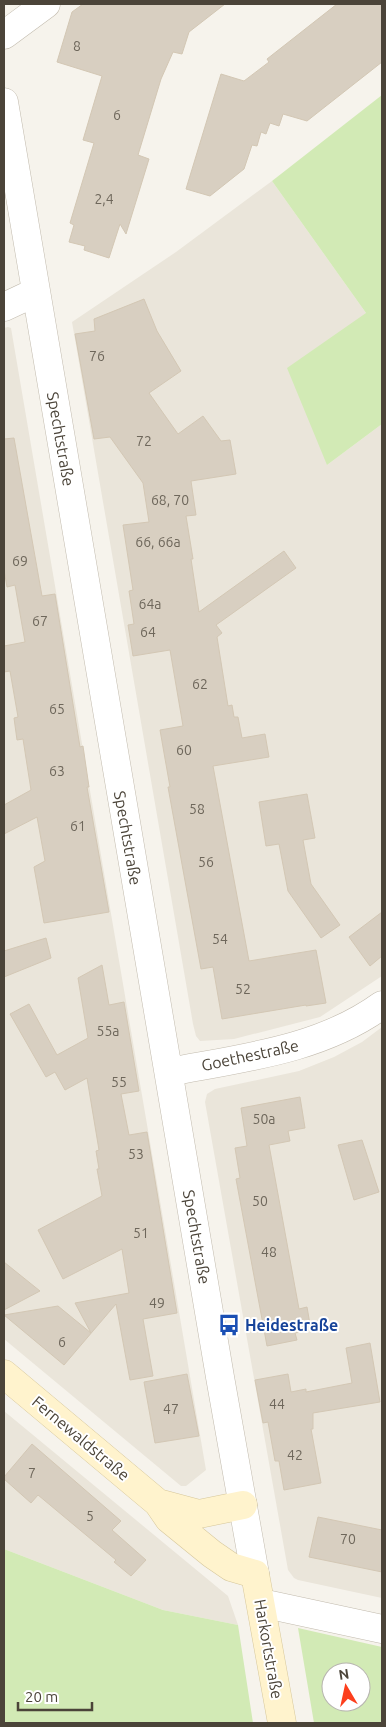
<svg xmlns="http://www.w3.org/2000/svg" width="386" height="1727" font-family="Ubuntu,sans-serif">
<style>
.residential{fill:#eae5da}
.green{fill:#d2eab5;fill-rule:evenodd}
.building{fill:#d8cfc1;stroke:#d3c7b4}
.lines{fill:none;stroke-linecap:round;stroke-linejoin:round}
.street-casing{stroke:#c2bbae;stroke-width:29}
.secondary-casing{stroke:#d6c79b;stroke-width:29}
.street{stroke:#fff;stroke-width:28}
.secondary{stroke:#fff3cd;stroke-width:28}
.labels{text-anchor:middle;dominant-baseline:central;stroke-width:4;stroke-linejoin:round;paint-order:stroke}
.number-label{font-size:14px;fill:#6e675b}
.street-label{font-size:16px;fill:#4b4439;stroke:#fff}
.transit-label{font-size:16px;font-weight:bold;fill:#164399;stroke:#fff;text-anchor:start}
</style>
<rect width="100%" height="100%" fill="#f6f3ec"/>
<!-- residential -->
<path class="residential" d="M272 181 366 313 327 465 382 424V976L320 1017 234 1039 200 1041 196 1036 193 1024 72 322 176 252Z
M8 327 11 328 206 1470 186 1486H181L4 1339V328Z
M382 1027V1598L298 1580 294 1578 288 1570 205 1102 207 1094 215 1089 299 1071 334 1057 362 1042Z
M4 1411 228 1596 238 1625 163 1610 4 1549Z"/>
<!-- green -->
<path class="green" d="M382 95V424L327 465 287 368 366 313 272 181Z
M4 1549 163 1610 238 1625 253 1723H4Z
M298 1628 382 1647V1723H314ZM331 1672H361V1702H331Z"/>
<!-- building -->
<path class="building" d="M83 4H225L189 32 182 54 173 52 161 79 138 155 149 159 126 234 120 224 109 258 84 250 85 246 69 242 74 225 70 223 94 143 83 140 102 76 57 62 72 12Z
M337 4H382V62L307 121 283 114 279 126 270 123 266 134 261 132 257 146 252 145 244 169 210 196 186 189 221 74 244 81 269 62 267 59Z
M144 299 157 331 181 371 149 393 178 434 203 416 221 441 230 440 236 474 191 481 196 515 186 516 193 559H191L199 612 284 551 296 568 216 625 222 633 217 637 228 706 232 705 234 717H238L242 738 265 734 269 757 213 766 249 961 316 950 326 1003 306 1006V1005L222 1019 213 967 201 969 168 787H170L160 730 183 726 170 650 133 656 128 625 134 624 129 591 133 590 123 525 149 522 143 483 110 437 94 439 75 334 95 331 94 319Z
M14 438 42 596 55 594 80 747 83 746 89 787H87L109 912 44 923 34 867 45 861 37 817 4 834V805L31 790 23 739 17 740 14 718 18 717 10 671 4 672V646L25 642 15 585 7 587 4 570V439Z
M307 794 315 838 303 840 311 884 340 925 321 938 288 891 279 844 266 846 259 802Z
M382 912V956L370 966 349 937Z
M46 938 51 958 4 977V951Z
M102 965 109 1005 124 1002 139 1091 121 1094 129 1135 147 1132 177 1313 143 1319 153 1376 130 1380 116 1304 64 1365 4 1315 58 1306 91 1333 75 1303 129 1293 122 1249 63 1279 38 1230 102 1196 97 1169H99L96 1151 99 1150 87 1078 65 1090 55 1072 46 1077 10 1014 29 1004 57 1055 88 1038 78 978Z
M300 1097 305 1128 288 1131 290 1141 269 1145 299 1309 307 1307 311 1330 295 1333 297 1340 267 1346 236 1179 240 1178 235 1148 247 1146 241 1108Z
M362 1140 379 1192 354 1200 338 1145Z
M4 1262 40 1291 4 1310Z
M370 1343 380 1402 313 1413V1429H311L321 1483 284 1490 279 1461H275L268 1422 263 1423 255 1380 288 1374 291 1392 306 1389V1392L352 1383 346 1348Z
M187 1374 199 1436 155 1443 144 1382Z
M32 1444 121 1521 112 1530 146 1560 131 1576 114 1562 116 1560 38 1495 31 1503 4 1479V1477Z
M318 1517 382 1530V1572L309 1557Z"/>
<g class="lines">
<!-- street casing -->
<g class="street-casing">
<path id="street" d="M4 35 46 4
M4 102 220 1377 255 1574
M4 307 36 292
M169 1072C242 1058 320 1050 382 1005
M261 1603 382 1629"/>
</g>
<!-- secondary casing -->
<g class="secondary-casing">
<path id="secondary" d="M4 1374 158 1503 169 1519 212 1554 231 1567 255 1574 282 1723
M158 1503 199 1514 243 1505"/>
</g>
<!-- street -->
<use href="#street" class="street"/>
<!-- secondary -->
<use href="#secondary" class="secondary"/>
</g>
<!-- icons -->
<defs>
<g id="bus-bare" transform="scale(1.725)"><path d="M-5-6H5V4H4V6H2V4H-2V6H-4V4H-5ZM-3.5-4V0h7V-4ZM-3.5 1.2v1.5H-2V1.2ZM2 1.2v1.5H3.5V1.2Z" fill="#1a4fb4" stroke="#fff" stroke-width="2.5" paint-order="stroke"/></g>
</defs>
<g fill-rule="evenodd">
<use href="#bus-bare" x="229" y="1325"/>
</g>
<g class="labels">
<!-- number labels -->
<g class="number-label">
<text x="77" y="46">8</text>
<text x="117" y="115">6</text>
<text x="104" y="199">2,4</text>
<text x="97" y="356">76</text>
<text x="144" y="441">72</text>
<text x="170" y="500">68, 70</text>
<text x="158" y="542">66, 66a</text>
<text x="20" y="561">69</text>
<text x="150" y="604">64a</text>
<text x="40" y="621">67</text>
<text x="148" y="632">64</text>
<text x="200" y="684">62</text>
<text x="57" y="709">65</text>
<text x="184" y="750">60</text>
<text x="57" y="771">63</text>
<text x="197" y="809">58</text>
<text x="78" y="826">61</text>
<text x="206" y="862">56</text>
<text x="220" y="939">54</text>
<text x="243" y="989">52</text>
<text x="108" y="1031">55a</text>
<text x="119" y="1082">55</text>
<text x="264" y="1119">50a</text>
<text x="136" y="1154">53</text>
<text x="260" y="1201">50</text>
<text x="141" y="1233">51</text>
<text x="269" y="1252">48</text>
<text x="157" y="1303">49</text>
<text x="62" y="1342">6</text>
<text x="277" y="1404">44</text>
<text x="171" y="1409">47</text>
<text x="295" y="1455">42</text>
<text x="32" y="1473">7</text>
<text x="90" y="1516">5</text>
<text x="348" y="1539">70</text>
</g>
<!-- street labels -->
<g class="street-label">
<text transform="translate(61 439) rotate(80)">Spechtstraße</text>
<text transform="translate(128 838) rotate(80)">Spechtstraße</text>
<text transform="translate(250 1055) rotate(-12)">Goethestraße</text>
<text transform="translate(197 1237) rotate(80)">Spechtstraße</text>
<text transform="translate(81 1438) rotate(40)">Fernewaldstraße</text>
<text transform="translate(269 1649) rotate(80)">Harkortstraße</text>
</g>
<!-- transit labels -->
<g class="transit-label">
<text x="245" y="1325">Heidestraße</text>
</g>
</g>
<!-- border -->
<rect width="386" height="1727" fill="none" stroke="#4b4439" stroke-width="10"/>
<!-- north arrow -->
<g transform="translate(346 1687) rotate(351)"><circle r="24" fill="#ffffff" stroke="#b7b4b0"/>
<path d="M0-4L9 19L0 12L-9 19Z" fill="#fc3f1d"/>
<text y="-8" font-size="14" font-weight="bold" text-anchor="middle" fill="#4b4439">N</text>
</g>
<!-- scale -->
<path d="M18 1702v8h74v-8" fill="none" stroke="#4b4439" stroke-width="2.5"/>
<text x="25" y="1702" font-size="15" fill="#4b4439" stroke="#ffffff" stroke-width="4" paint-order="stroke">20 m</text>
</svg>
